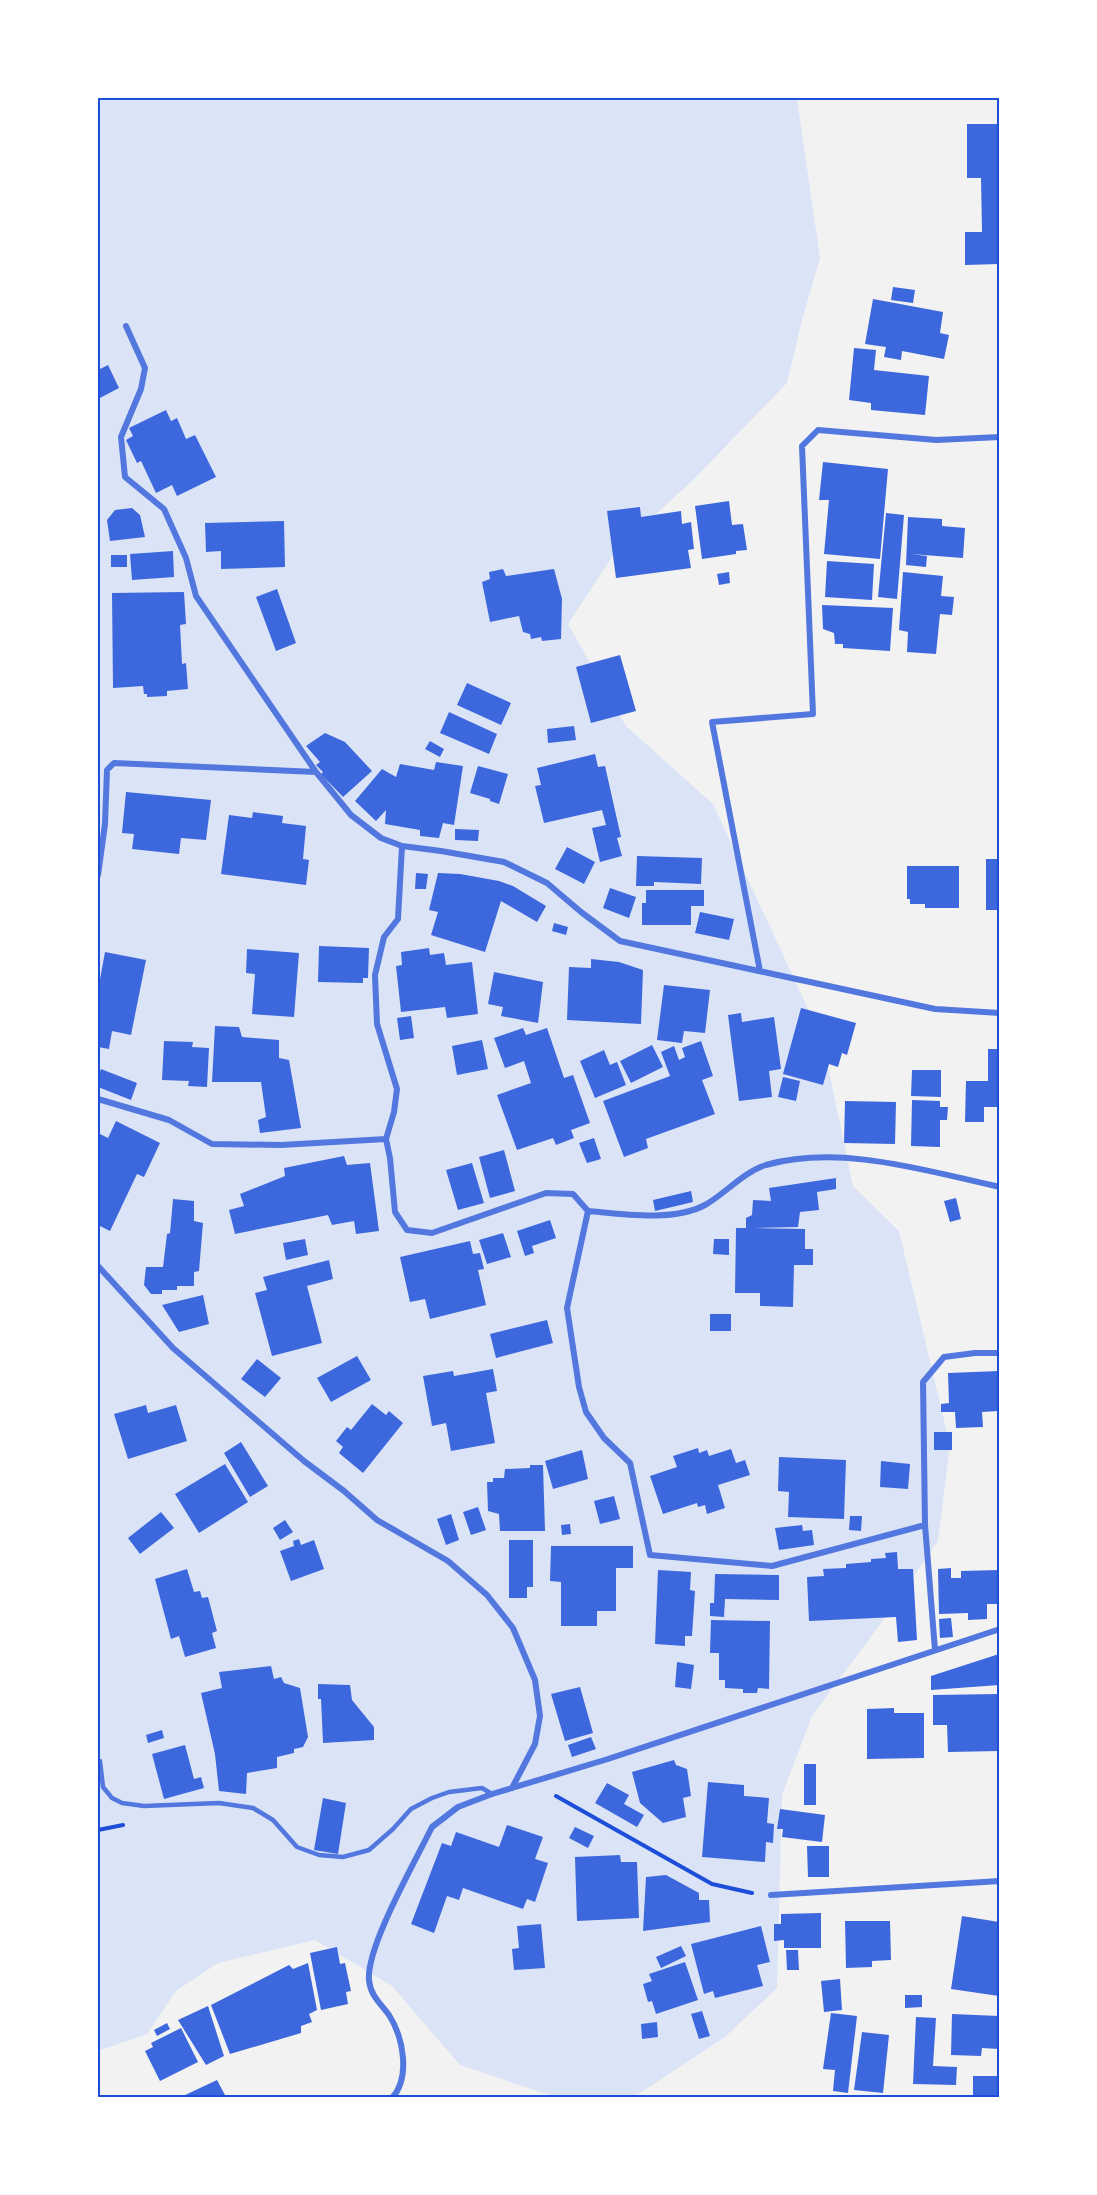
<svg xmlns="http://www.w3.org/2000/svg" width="1097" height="2195" font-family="'PT Serif',serif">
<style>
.green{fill:#dbe4f7}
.building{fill:#3d67dc}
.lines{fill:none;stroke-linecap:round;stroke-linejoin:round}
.path{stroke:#1d4ed8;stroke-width:4}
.service{stroke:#5277de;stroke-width:4.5}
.minor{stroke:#5277de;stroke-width:6}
.neatline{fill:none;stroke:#1d4ed8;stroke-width:2}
</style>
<rect width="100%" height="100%" fill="#f2f2f2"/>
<!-- green -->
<path class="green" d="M98 98H797L820 258 802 320 787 383 693 480 616 551 568 624 626 726 713 804 810 1013 828 1066 853 1186 899 1231 950 1445 938 1541 876 1630 812 1716 782 1795 777 1988 725 2037 637 2095 555 2097 460 2065 392 1986 315 1940 218 1963 176 1991 147 2034 98 2051Z"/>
<!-- building -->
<path class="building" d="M967 124H999V264L965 265V232H982L981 178H967Z
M893 287 915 290 913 303 891 300Z
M873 299 943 312 940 333 949 335 944 359 902 351 901 360 884 357 886 347 865 344Z
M854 348 876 350 874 370 929 376 925 415 871 410V403L849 400Z
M108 365 119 388 98 399V370Z
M166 410 171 421 177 418 186 439 195 435 216 477 177 496 172 485 156 493 141 461 137 463 126 440 133 436 129 428Z
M823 462 888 469 880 559 824 554 829 500H819Z
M729 501 732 525 743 524 747 550 736 551V554L702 559 695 506Z
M640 507 641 517 681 511 682 524 691 522 694 549 688 550 691 568 616 578 607 511Z
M132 508 140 515 145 537 110 541 107 520 115 510Z
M886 513 904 515 897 599 878 597Z
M908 517 942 519V526L965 528 963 558 911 554 927 556 926 567 906 565Z
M284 521 285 567 221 569V551L206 552 205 523Z
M173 551 174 577 132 580 130 554Z
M111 555H127V567H111Z
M827 561 874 564 872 600 825 597Z
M503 569 506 576 554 569 562 599 561 639 542 641 541 637 531 639 530 634 523 632 519 616 490 622 482 582 490 579 489 572Z
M729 572 730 583 719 585 717 574Z
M903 572 943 576 941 596 954 597 952 615 940 614 936 654 907 652 908 632 899 630Z
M277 589 296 643 276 651 256 597Z
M184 592 186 624 180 625 182 664 186 663 188 689 167 691V696L147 697V694H144L143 686 113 688 112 593Z
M822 605 893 608 890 651 843 648V644H835L834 633 823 629Z
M620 655 636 711 591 723 576 667Z
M467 683 511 703 501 725 457 705Z
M449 712 497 734 489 754 440 733Z
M574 726 576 740 548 743 547 729Z
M325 733 345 742 372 771 343 797 321 774 323 772 316 765 320 762 306 746Z
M430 741 444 749 440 757 425 749Z
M595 754 598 767 605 766 621 837 617 838 622 856 600 862 592 828 606 825 602 810 544 823 535 786 541 785 537 768Z
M436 762 463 766 454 825 443 823 439 838 420 836V830L385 824 386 810 376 821 355 801 382 769 396 777 400 764 434 770Z
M478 766 508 774 499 804 490 801V799L470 793Z
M126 792 211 800 206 840 181 838 179 854 132 849 134 834 122 833Z
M253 812 283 816 282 823 306 826 303 859 309 860 306 885 221 874 229 815 252 818Z
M455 829 479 830 478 841 455 840Z
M567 847 595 862 584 884 555 869Z
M637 856 702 858 701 884 654 882V886H636Z
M986 859H999V910H986Z
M907 866H959V908H925V904H910V899H907Z
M416 873 428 874 426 889H415Z
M438 873 460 874 499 881 513 886 546 906 537 922 501 901 485 952 431 935 438 912 429 910Z
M610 888 636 897 629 918 603 908Z
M646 890H704V906H691V925H642V903H646Z
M700 912 734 919 729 940 695 933Z
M554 923 568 927 566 935 552 931Z
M319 946 369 948 368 978H363V983L318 982Z
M429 948 430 955 444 953 446 965 472 962 478 1014 447 1018 445 1007 401 1012 396 966 402 965 401 952Z
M247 949 299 953 294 1017 252 1014 255 974 246 973Z
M105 952 146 960 131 1035 112 1031 109 1049 98 1047V990Z
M591 959 619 962 643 970 641 1024 567 1020 569 967 591 968Z
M494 972 543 982 538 1023 501 1016 503 1007 488 1004Z
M664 985 710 990 705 1033 684 1031 682 1043 657 1040Z
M801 1008 856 1023 847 1055 842 1053 838 1067 829 1064 823 1085 783 1074Z
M741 1013 742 1022 774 1017 781 1069 769 1071 772 1097 739 1101 728 1015Z
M411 1016 414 1038 400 1040 397 1018Z
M215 1026 239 1027 242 1037 279 1040V1058L289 1060 301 1128 260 1133 258 1120 266 1117 261 1082H212Z
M523 1028 526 1035 547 1028 564 1078 573 1075 590 1123 571 1130 574 1138 556 1145 553 1138 517 1150 497 1095 531 1083 524 1061 505 1068 494 1038Z
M482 1040 488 1069 457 1075 452 1046Z
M164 1041 193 1042 192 1047 209 1048 207 1087 188 1086 189 1081 162 1080Z
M701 1041 713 1076 702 1080 715 1114 646 1139 648 1148 624 1157 603 1101 670 1076 661 1052 674 1046 679 1060 685 1057 682 1048Z
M652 1045 663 1067 631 1083 620 1061Z
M988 1049H999V1107H984V1122H965L966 1081H988Z
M604 1050 610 1065 617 1062 626 1085 595 1098 580 1061Z
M101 1069 137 1083 131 1100 98 1087V1077Z
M912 1070H941V1097L911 1096Z
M783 1077 800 1081 796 1101 778 1097Z
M912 1100 940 1101V1107H948L947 1120H940V1147L911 1146Z
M845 1101 896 1102 895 1144 844 1143Z
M116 1121 160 1143 144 1177 137 1174 110 1231 98 1225V1133L108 1138Z
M594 1138 601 1159 587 1163 579 1143Z
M504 1150 515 1191 490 1198 479 1157Z
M344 1156 347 1165 370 1163 379 1231 356 1234 354 1221 332 1225 328 1215 235 1234 229 1210 244 1206 240 1194 285 1176 284 1168Z
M472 1163 484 1203 458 1210 446 1170Z
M836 1178V1189L817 1192 819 1210 800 1212 798 1227 754 1228 805 1229V1249H813V1265H794L793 1307 760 1306V1293H735L736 1228H746V1218L752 1215 753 1200 771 1201 769 1188Z
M691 1191 693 1202 655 1211 653 1200Z
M956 1198 961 1219 950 1222 944 1201Z
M173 1199 194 1201V1221L203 1223 199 1271 194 1272V1286H177V1290H162V1294H151L144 1285 146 1267H163L167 1234 170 1233Z
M550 1220 556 1238 532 1246 534 1253 525 1256 517 1231Z
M503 1233 511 1257 487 1264 479 1240Z
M305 1239 308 1255 286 1260 283 1243Z
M714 1239H729V1255L713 1254Z
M470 1241 473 1254 480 1253 484 1269 478 1270 486 1305 430 1319 425 1299 410 1302 400 1257Z
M329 1260 333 1279 307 1286 322 1343 272 1356 255 1293 267 1290 263 1277Z
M203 1295 209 1324 179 1332 162 1305Z
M710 1314H731V1331H710Z
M547 1320 553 1343 496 1358 490 1334Z
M357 1356 371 1380 331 1402 317 1378Z
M257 1359 281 1378 265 1397 241 1379Z
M493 1369 497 1391 486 1393 495 1443 451 1451 446 1423 432 1426 423 1376 453 1371 454 1376Z
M999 1371V1411L982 1412 983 1427 956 1428 955 1412H941V1404L949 1403 948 1373Z
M372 1404 386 1415 389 1411 403 1423 363 1473 339 1453 343 1447 336 1441 347 1427 351 1430Z
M146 1405 148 1413 176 1405 187 1441 128 1459 114 1414Z
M934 1432H952V1450H934Z
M241 1442 268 1486 250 1497 224 1453Z
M698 1448 699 1453 707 1450 709 1456 731 1449 736 1463 745 1460 750 1475 718 1485 725 1508 707 1514 705 1505 698 1507 697 1503 663 1514 650 1476 677 1467 673 1456Z
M582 1450 588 1479 553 1489 545 1461Z
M779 1457 846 1460 844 1519 788 1517 789 1492 778 1491Z
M881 1461 910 1464 908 1489 880 1487Z
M225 1464 248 1502 199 1533 175 1494Z
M530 1465H543L545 1531H500L499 1514 488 1511 487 1482H493V1478H504L505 1469 530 1468Z
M614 1496 620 1519 600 1524 594 1501Z
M478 1507 486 1530 471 1535 463 1512Z
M161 1512 174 1528 140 1554 128 1538Z
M451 1514 459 1540 446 1545 437 1519Z
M850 1516H862L861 1531 849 1530Z
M285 1520 293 1532 280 1540 273 1528Z
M570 1524 571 1534 562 1535 561 1525Z
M802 1525 803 1531 812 1530 814 1545 779 1550 775 1528Z
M299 1539 301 1545 314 1540 324 1569 291 1581 280 1551 294 1546 293 1541Z
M509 1540H533V1587H527V1598H509Z
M551 1546H633V1568H616V1611H597V1626H561V1582L550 1581Z
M897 1552 898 1569H913L917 1640 898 1642 896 1617 809 1621 807 1577 824 1576 823 1569 846 1568V1564L871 1562V1559L886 1558 885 1553Z
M951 1568V1578H961V1571L999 1570V1604H987V1619L968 1620V1613L939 1614 938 1569Z
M187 1569 194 1592 200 1591 202 1598 208 1597 217 1631 212 1633 216 1648 185 1657 179 1636 171 1639 155 1579Z
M658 1570 691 1572 690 1590 695 1591 692 1636H685V1646L655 1644Z
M715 1574 779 1575V1600L725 1599 724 1617 710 1616V1603H714Z
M951 1618 953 1637 940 1638 939 1619Z
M711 1620 770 1621 769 1689 758 1688 757 1693H743V1689L725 1688V1680H719V1653H710Z
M999 1654V1685L931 1690V1676Z
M677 1662 694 1665 691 1689 675 1687Z
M271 1666 274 1679 281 1677 284 1683 300 1688 308 1737 303 1747 294 1749V1753L277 1757V1768L247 1773 246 1794 219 1791 215 1754 201 1693 222 1688 219 1672Z
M318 1684 350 1685 352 1700 374 1727V1740L323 1743 321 1699H318Z
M580 1687 593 1733 565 1741 551 1694Z
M999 1694V1751L948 1752 947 1725H933V1695Z
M894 1708V1713H924V1758L867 1759V1709Z
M162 1730 164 1738 148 1743 146 1735Z
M591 1737 596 1749 572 1757 568 1745Z
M185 1745 194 1779 201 1777 204 1788 164 1799 152 1754Z
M674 1760 676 1765 687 1769 691 1796 683 1798 686 1817 663 1823 640 1803 632 1772Z
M804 1764H816V1805H804Z
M708 1782 744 1785V1796L769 1798 767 1823 774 1824 773 1843 766 1842 765 1862 702 1857Z
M607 1783 629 1795 624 1804 644 1815 637 1827 595 1803Z
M323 1798 346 1803 338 1854 314 1850Z
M780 1809 825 1815 822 1842 782 1837 783 1829H777Z
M507 1825 543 1837 535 1859 548 1863 535 1902 527 1899 523 1909 463 1888 459 1900 447 1896 434 1933 411 1924 442 1843 451 1846 456 1832 499 1847Z
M575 1827 594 1836 588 1848 569 1838Z
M807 1846H829V1877H808Z
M620 1855 621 1862H637L639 1918 577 1921 575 1857Z
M666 1875 699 1893V1900H709L710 1922 643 1931 646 1877Z
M821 1913V1948H784V1940L774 1941V1924H781V1914Z
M962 1916 999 1922V1996L951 1989Z
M845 1921H890L891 1960 872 1961V1967L846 1968Z
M541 1924 545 1968 514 1970 512 1949 519 1948 517 1926Z
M761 1926 770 1962 757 1965 763 1986 715 1998 713 1991 704 1994 691 1944Z
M681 1946 686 1956 661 1968 656 1957Z
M337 1947 340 1964 345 1963 351 1991 346 1992 348 2004 321 2010 310 1953Z
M786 1950H798L799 1970H787Z
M685 1962 698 2000 656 2014 652 2001 648 2002 643 1984 652 1981 649 1974Z
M308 1963 317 2010 309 2014 312 2022 301 2026V2033L230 2054 211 2005 289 1965 293 1969Z
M840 1979 842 2010 824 2012 821 1981Z
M905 1995H922V2007L905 2008Z
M208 2006 224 2056 206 2065 178 2020Z
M702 2011 710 2036 699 2039 691 2014Z
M831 2013 857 2016 848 2093 833 2091 835 2070 823 2069Z
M952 2014 999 2016V2049L982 2048 981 2056 951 2055Z
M916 2017 936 2018 933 2066 957 2067 956 2085 913 2084Z
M657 2022 658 2037 642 2039 641 2024Z
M167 2023 170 2029 157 2036 154 2030Z
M181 2028 198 2062 160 2081 145 2051 153 2047 151 2043Z
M862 2032 889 2035 883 2093 854 2090Z
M973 2076H999V2097H973Z
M217 2080 226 2097H181Z"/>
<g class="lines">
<!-- path -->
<path class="path" d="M556 1796 712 1884 752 1893
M98 1830 123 1825"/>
<!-- service -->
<path class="service" d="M100 1761 103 1787 112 1798 122 1803 144 1806 219 1803 253 1808 273 1820 297 1847 319 1855 343 1857 369 1850 393 1829 411 1809 432 1798 449 1792 482 1788 492 1794"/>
<!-- minor -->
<path class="minor" d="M126 326 145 368 141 389 121 437 125 477 164 509 186 558 196 596 316 772 351 815 381 838 402 846 441 851 504 862 547 883 581 912 620 941 935 1009 1000 1013
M98 875 105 824 107 770 114 763 316 772
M760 971 712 722 813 714 802 446 818 430 936 440 1000 437
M98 1099 169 1120 212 1144 281 1145 386 1139 394 1112 397 1089 377 1024 375 975 384 937 398 919 402 846
M386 1139 390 1158 395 1212 407 1230 432 1233 546 1193 573 1194 588 1211C622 1214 674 1222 705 1205 725 1194 743 1172 766 1165 841 1144 926 1171 1000 1187
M588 1211 567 1308 579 1387 586 1412 604 1438 630 1463 650 1555 772 1566 925 1525
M98 1266 173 1348 304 1461 344 1491 377 1520 448 1561 487 1595 513 1628 535 1680 540 1716 535 1744 512 1788
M935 1650 925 1525 923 1382 944 1357 975 1353H1000
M771 1895 1000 1881
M392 2098C411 2077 403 2037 389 2015 381 2004 370 1995 369 1980 366 1947 416 1860 432 1827L458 1807 492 1794 608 1759 1000 1629"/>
</g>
<!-- border -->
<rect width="1097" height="2195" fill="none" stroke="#ffffff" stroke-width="198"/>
<rect x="99" y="99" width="899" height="1997" class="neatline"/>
</svg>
